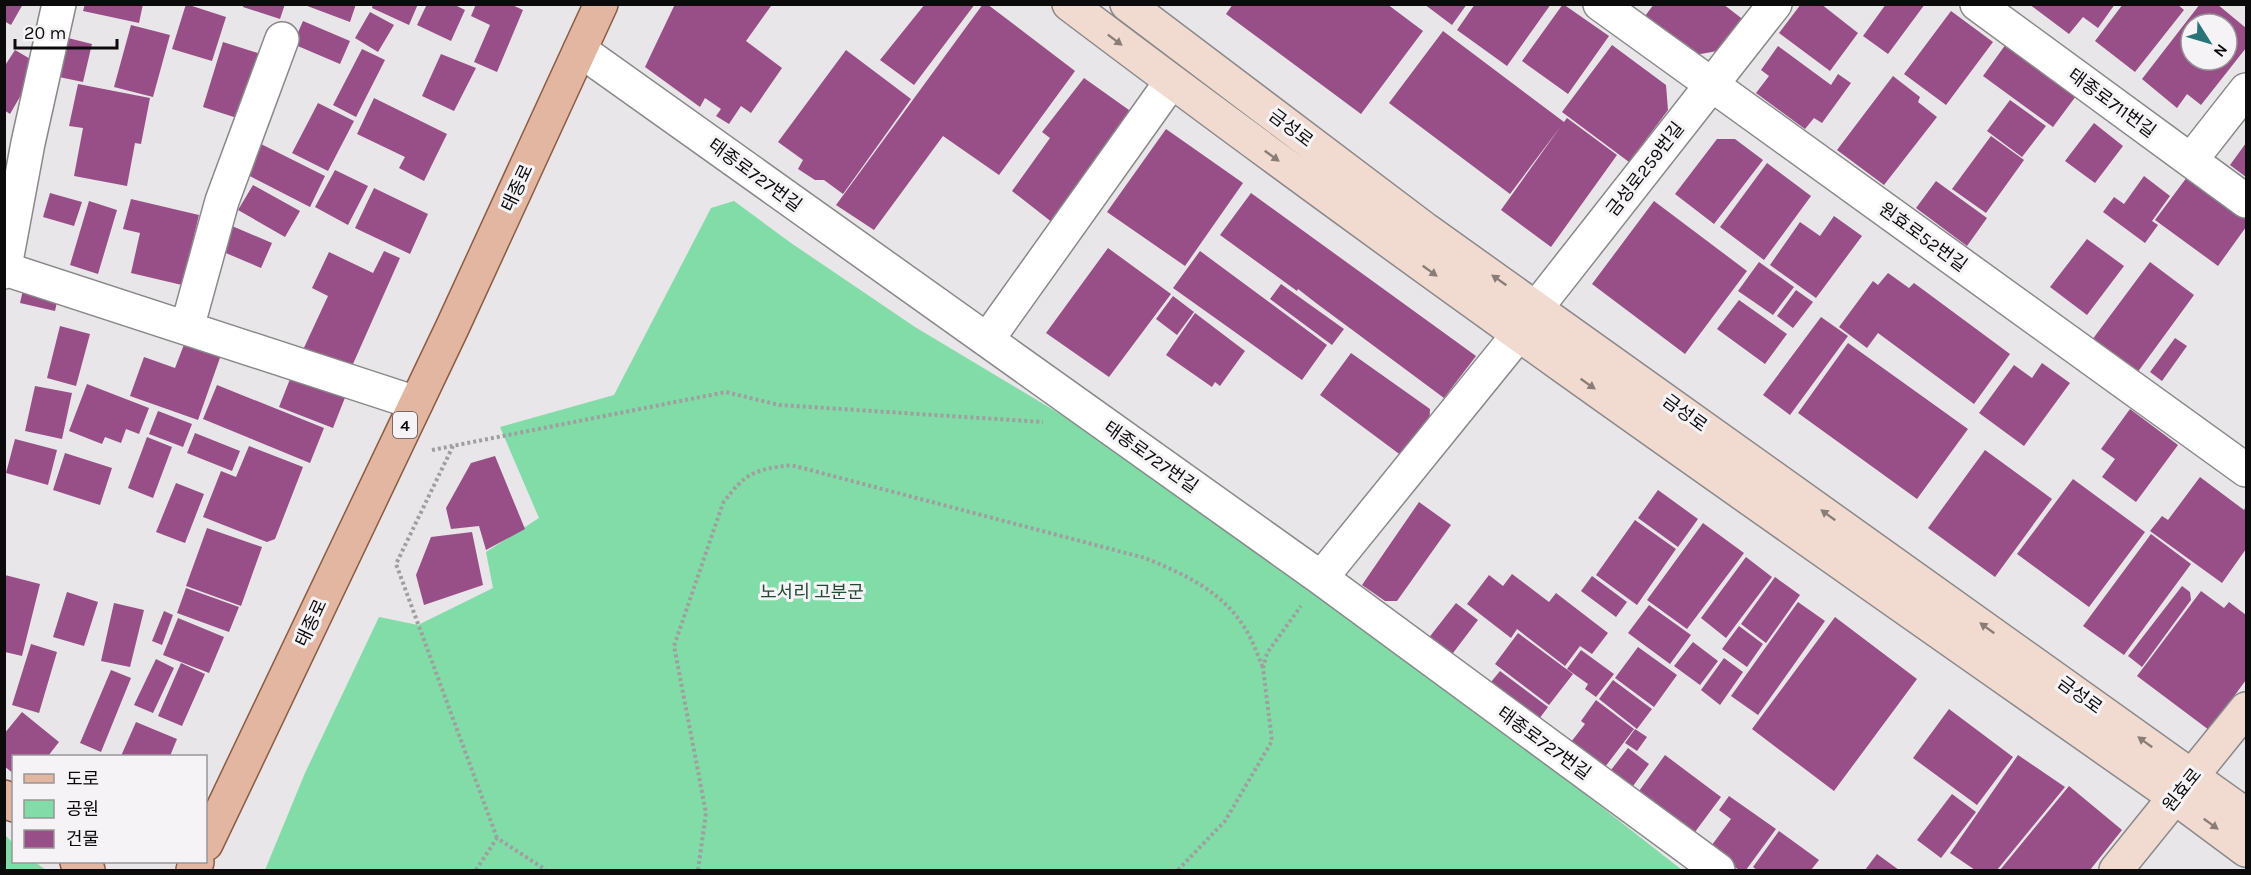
<svg xmlns="http://www.w3.org/2000/svg" width="2251" height="875" font-family="Karla,'Noto Sans KR',sans-serif">
<style>
.green{fill:#81dca7}
.building{fill:#984f87;fill-rule:evenodd}
.lines{fill:none;stroke-linecap:round;stroke-linejoin:round}
.street-casing{stroke:#8a888a;stroke-width:36}
.secondary-casing{stroke:#8a888a;stroke-width:36}
.primary-casing{stroke:#8b5b43;stroke-width:36}
.path{stroke:#a09fa0;stroke-width:4;stroke-dasharray:3 3;stroke-linecap:butt}
.street{stroke:#fff;stroke-width:33}
.secondary{stroke:#f1dbd0;stroke-width:33}
.primary{stroke:#e2b6a0;stroke-width:33}
.oneway{fill:#8a7d78}
.labels{text-anchor:middle;dominant-baseline:central;stroke-width:6;stroke-linejoin:round;paint-order:stroke}
.shield{fill:#f5f3f6;stroke:#525152;stroke-width:1.5}
.shield-label{font-size:16px;font-weight:bold;fill:#0c0b0c}
.street-label{font-size:18px;fill:#0c0b0c;stroke:#f5f3f6}
.park-label{font-size:18px;fill:#214a33;stroke:#f5f3f6}
</style>
<rect width="100%" height="100%" fill="#e8e6e8"/>
<!-- green -->
<path class="green" d="M734 201 791 243 915 327 1160 474 1492 721 1682 870H265L305 773 379 617 418 625 493 588 486 552 539 518 500 427 614 395 711 208Z
M5 835 13 843 14 862H35L46 870H5Z"/>
<!-- building -->
<path class="building" d="M4 4H23L11 25 4 21Z
M85 4H143L139 23 83 11Z
M186 4 226 17 212 61 172 49Z
M244 4H285L280 19 243 7Z
M302 4H356L350 22Z
M373 4H418L409 25 372 8Z
M427 4H453L465 10 451 41 417 25Z
M476 4H510L523 10 497 72 474 62 490 25 471 16Z
M675 4 771 6 746 41 782 68 751 113 741 106 729 124 716 116 721 109 705 98 700 107 645 67Z
M925 4H975L914 85 880 60Z
M983 4H987L1075 71 999 175 943 136 874 230 836 205Z
M1233 4H1387L1423 31 1361 114 1226 14Z
M1424 4H1467L1452 25Z
M1475 4H1551L1507 66 1457 30Z
M1563 4 1609 36 1568 94 1522 61Z
M1654 4H1723L1745 21 1723 50 1695 55 1645 16Z
M1801 4H1821L1858 33 1830 71 1779 33Z
M1886 4H1925L1888 54 1863 36Z
M2029 4H2115L2098 28 2083 17 2069 34Z
M2123 4H2177L2184 10 2135 72 2095 41Z
M2200 4H2217L2246 28V48L2201 105 2187 94 2177 108 2142 79ZM2191 24H2227V60H2191Z
M1951 11 1993 42 1946 105 1904 74Z
M370 12 394 25 378 52 355 38Z
M303 21 350 41 340 64 293 44Z
M131 25 170 35 153 97 114 87Z
M1443 31 1564 122 1567 118 1617 155 1551 247 1501 210 1561 126 1510 194 1389 103Z
M68 38 92 44 83 82 59 77Z
M223 42 261 54 240 119 203 107Z
M2006 44 2076 96 2053 127 1983 76Z
M1612 45 1666 85 1668 110 1629 162 1562 112Z
M1778 46 1831 85 1838 74 1851 83 1822 123 1814 118 1805 129 1756 93 1769 76 1761 70Z
M362 49 385 60 356 117 333 105Z
M15 50 39 64 10 114 4 110V67Z
M846 50 911 99 843 194 824 180H815L798 169 803 160 778 142Z
M441 54 476 68 454 111 422 96Z
M1893 76 1920 97 1918 102 1937 117 1884 185 1837 150Z
M1084 78 1136 115 1053 223 1012 191 1050 138 1042 132Z
M78 84 150 98 141 144 135 143 127 186 74 176 83 128 69 126Z
M374 98 447 134 424 181 399 168 405 157 357 134Z
M2010 100 2046 126 2022 157 1987 131Z
M318 103 354 121 328 171 292 153Z
M2094 123 2123 146 2095 183 2065 161Z
M1166 129 1243 183 1185 266 1107 212Z
M1991 136 2024 160 1986 213 1952 189Z
M1717 139H1735L1763 160 1714 224 1675 194Z
M259 143 325 176 310 207 244 173Z
M2246 143V177L2230 165Z
M1767 163 1811 196 1764 260 1720 227Z
M2193 169 2246 208V227L2218 266 2155 220Z
M335 170 368 186 348 225 315 207Z
M2144 176 2170 196 2152 221 2158 225 2145 243 2103 212 2114 197 2124 204Z
M1936 181 1987 218 1967 246 1916 208Z
M253 185 300 211 285 237 238 210Z
M374 188 428 214 410 254 355 228Z
M50 193 82 202 74 226 43 217Z
M1251 193 1476 356 1444 398 1316 303 1298 289 1297 291 1220 235Z
M131 199 199 215 182 285 131 273 140 233 123 229Z
M89 201 117 210 98 274 70 265Z
M1654 201 1747 271 1685 354 1592 284Z
M1834 216 1862 236 1816 298 1770 265 1800 222 1820 236Z
M225 223 272 243 261 268 214 248Z
M2087 239 2124 266 2087 315 2050 287Z
M1108 248 1171 294 1109 377 1046 333Z
M384 251 400 258 349 373 302 352 328 296 312 288 329 252 373 273Z
M1200 251 1327 345 1302 380 1173 288Z
M1759 262 1794 287 1773 315 1738 291Z
M2150 262 2194 295 2137 373 2092 340Z
M1888 273 1909 288 1914 283 2010 354 1974 404 1878 333 1867 348 1839 327 1873 281 1878 285Z
M1281 284 1344 329 1332 345 1270 299Z
M24 286 59 293 55 311 20 303Z
M1796 290 1813 302 1793 328 1777 316Z
M1173 296 1194 312 1177 335 1156 319Z
M1739 300 1787 334 1765 364 1717 329Z
M1195 313 1245 351 1220 386 1215 382 1212 387 1166 355Z
M1821 317 1848 336 1790 415 1763 395Z
M60 326 90 334 76 386 47 378Z
M2175 338 2187 346 2162 381 2150 372Z
M185 342 221 355 198 420 130 396 144 357 175 368Z
M1848 343 1968 429 1917 499 1798 413Z
M1351 353 1430 409 1429 430 1406 459 1320 395Z
M2042 363 2070 383 2024 446 1979 413 2014 365 2032 378Z
M292 374 346 395 333 428 279 407Z
M87 384 149 408 139 434 126 429 121 443 105 437 102 444 69 431Z
M217 385 324 428 310 463 203 419Z
M35 386 72 393 62 439 25 431Z
M2130 409 2178 445 2136 502 2102 477 2115 459 2101 449Z
M158 411 192 424 183 447 149 434Z
M195 433 240 451 232 471 187 453Z
M147 437 172 447 153 498 128 488Z
M15 439 57 450 48 485 6 473Z
M249 446 303 467 275 539 267 542 203 517 221 471 236 477Z
M1985 450 2052 499 1995 577 1928 528Z
M65 453 112 468 100 505 53 490Z
M495 456 525 529 486 550 479 526 451 529 446 508 471 463Z
M2200 477 2244 510 2246 506V549L2222 583 2150 531 2162 516 2168 520Z
M2073 479 2145 532 2089 607 2017 554Z
M176 483 204 494 185 543 156 532Z
M1658 490 1698 519 1678 547 1638 518Z
M1419 502 1451 525 1397 601H1385L1362 585Z
M1635 520 1676 549 1637 605 1596 575Z
M1703 523 1744 553 1687 629 1647 600Z
M207 528 262 547 241 606 186 586Z
M472 532 483 585 424 605 416 575 431 537Z
M2151 534 2191 564 2124 655 2083 626Z
M1746 557 1772 577 1726 638 1701 618Z
M1512 574 1549 602 1556 593 1608 633 1592 654 1580 646 1565 666 1517 629 1511 638 1467 604 1489 575 1503 586Z
M5 575 40 584 22 656 5 652Z
M1592 576 1627 602 1616 617 1581 591Z
M1775 577 1800 595 1766 643 1741 624Z
M2182 586 2190 592 2191 600 2142 667 2128 656Z
M186 588 239 607 229 632 177 613Z
M2201 591 2224 608 2229 602 2246 615V680L2209 730 2137 676Z
M67 592 98 602 84 646 53 637Z
M1798 602 1825 621 1758 715 1731 696Z
M114 603 144 610 130 667 101 661Z
M1456 603 1478 620 1447 661 1424 644Z
M1649 605 1691 635 1670 664 1628 633Z
M164 611 173 615 162 645 152 641Z
M1835 617 1917 679 1834 791 1752 729Z
M178 618 224 637 209 673 163 655Z
M1739 626 1763 644 1747 667 1722 649Z
M1518 633 1573 674 1549 705 1495 664Z
M1693 642 1718 661 1700 685 1674 666Z
M31 644 57 652 39 713 12 705Z
M1638 647 1677 675 1654 707 1615 678Z
M1581 650 1614 674 1596 697 1585 689 1588 684 1567 669Z
M1724 658 1743 672 1720 705 1701 690Z
M156 659 174 668 153 713 134 705Z
M181 663 205 674 182 726 158 716Z
M111 670 131 678 101 752 80 743Z
M1500 671 1548 707 1539 719 1491 682Z
M1613 680 1652 709 1637 729 1599 699Z
M1596 700 1634 729 1605 767 1571 742 1585 724 1581 721Z
M1949 709 2013 757 1977 805 1913 758Z
M22 712 59 742 48 756H14V774L4 766V734Z
M136 722 177 739 170 756H121Z
M1635 729 1647 737 1637 751 1625 743Z
M1628 748 1649 764 1633 786 1611 770Z
M1665 755 1721 797 1689 840 1634 798Z
M2018 755 2065 787 1997 870H1975L1950 853Z
M2069 786 2122 830 2090 870H2000Z
M1952 794 1976 812 1941 858 1917 840Z
M1729 796 1776 829 1746 870H1739L1709 849 1731 819 1719 810Z
M1779 831 1819 860 1811 870H1757L1753 867Z
M1877 854 1899 870H1865Z"/>
<g class="lines">
<!-- street casing -->
<g class="street-casing">
<path id="street" d="M1600 4 2246 470
M1977 4 2246 201
M580 50 1321 578 1718 870
M2191 160 2246 90
M5 269 416 403
M4 272 28 143 59 4
M187 328 222 201 282 39
M987 340 1171 82
M1321 578 1518 335 1537 307 1775 4"/>
</g>
<!-- secondary casing -->
<g class="secondary-casing">
<path id="secondary" d="M1069 4C1431 278 1804 537 2176 798L2246 850
M1127 4 1426 230 2246 815
M2116 870 2246 709"/>
</g>
<!-- primary casing -->
<g class="primary-casing">
<path id="primary" d="M4 797 14 805
M206 844 452 328 601 4
M77 862 88 870
M193 870 197 862"/>
</g>
<!-- path -->
<path class="path" d="M453 446 396 564 497 838
M432 450 726 392 779 405 1043 422
M476 870 497 838 546 870
M698 870 706 813 674 646 723 503C746 472 754 470 791 465L1145 558C1184 574 1223 591 1246 630 1253 641 1258 656 1263 668
M1178 870 1225 821 1272 741 1263 668 1267 653 1301 606"/>
<!-- street -->
<use href="#street" class="street"/>
<!-- secondary -->
<use href="#secondary" class="secondary"/>
<!-- primary -->
<use href="#primary" class="primary"/>
</g>
<!-- one-way arrows -->
<defs><path id="oneway-solid" d="M-6-.8H1V-3.2L6.5 0L1 3.2V.8H-6Z" transform="scale(1.5)"/></defs>
<g class="oneway">
<use href="#oneway-solid" transform="translate(1115 40) rotate(37)"/>
<use href="#oneway-solid" transform="translate(1272 156) rotate(36)"/>
<use href="#oneway-solid" transform="translate(1430 271) rotate(36)"/>
<use href="#oneway-solid" transform="translate(1499 280) rotate(-145)"/>
<use href="#oneway-solid" transform="translate(1588 384) rotate(35)"/>
<use href="#oneway-solid" transform="translate(1828 515) rotate(-144)"/>
<use href="#oneway-solid" transform="translate(1987 628) rotate(-144)"/>
<use href="#oneway-solid" transform="translate(2145 742) rotate(-144)"/>
<use href="#oneway-solid" transform="translate(2211 824) rotate(36)"/>
</g>
<g class="labels">
<!-- shield labels -->
<rect class="shield" x="393" y="412" width="24" height="26" rx="4.5"/>
<g class="shield-label">
<text x="405" y="425">4</text>
</g>
<!-- street labels -->
<g class="street-label">
<text transform="translate(2112 103) rotate(36)">태종로711번길</text>
<text transform="translate(1291 128) rotate(37)">금성로</text>
<text transform="translate(1645 169) rotate(-52)">금성로259번길</text>
<text transform="translate(755 175) rotate(36)">태종로727번길</text>
<text transform="translate(517 188) rotate(-65)">태종로</text>
<text transform="translate(1923 237) rotate(36)">원효로52번길</text>
<text transform="translate(1685 413) rotate(36)">금성로</text>
<text transform="translate(1151 457) rotate(35)">태종로727번길</text>
<text transform="translate(311 623) rotate(-65)">태종로</text>
<text transform="translate(2080 695) rotate(36)">금성로</text>
<text transform="translate(1544 743) rotate(36)">태종로727번길</text>
<text transform="translate(2182 790) rotate(-51)">원효로</text>
</g>
<!-- park labels -->
<g class="park-label">
<text x="812" y="592">노서리 고분군</text>
</g>
</g>
<!-- border -->
<rect width="2251" height="875" fill="none" stroke="#0c0b0c" stroke-width="12"/>
<!-- legend -->
<rect x="12" y="755" width="195" height="108" fill="#f5f3f6" stroke="#989698" stroke-width="1.5"/>
<rect x="24" y="774" width="30" height="9" fill="#e2b6a0" stroke="#989698" stroke-width="1.5"/>
<text x="66" y="785" font-size="18" fill="#0c0b0c">도로</text>
<rect x="24" y="800" width="30" height="18" fill="#81dca7" stroke="#989698" stroke-width="1.5"/>
<text x="66" y="815" font-size="18" fill="#0c0b0c">공원</text>
<rect x="24" y="830" width="30" height="18" fill="#984f87" stroke="#989698" stroke-width="1.5"/>
<text x="66" y="845" font-size="18" fill="#0c0b0c">건물</text>
<!-- north arrow -->
<g transform="translate(2209 42) rotate(127)"><circle r="28" fill="#f5f3f6" stroke="#989698" stroke-width="1.5"/>
<path d="M0-4.5L10 22L0 15L-10 22Z" fill="#2a7479"/>
<text y="-9" font-size="16" font-weight="bold" text-anchor="middle" fill="#0c0b0c">N</text>
</g>
<!-- scale -->
<path d="M15 39v9h102v-9" fill="none" stroke="#0c0b0c" stroke-width="3"/>
<text x="24" y="39" font-size="18" fill="#0c0b0c" stroke="#f5f3f6" stroke-width="4.5" paint-order="stroke">20 m</text>
</svg>
